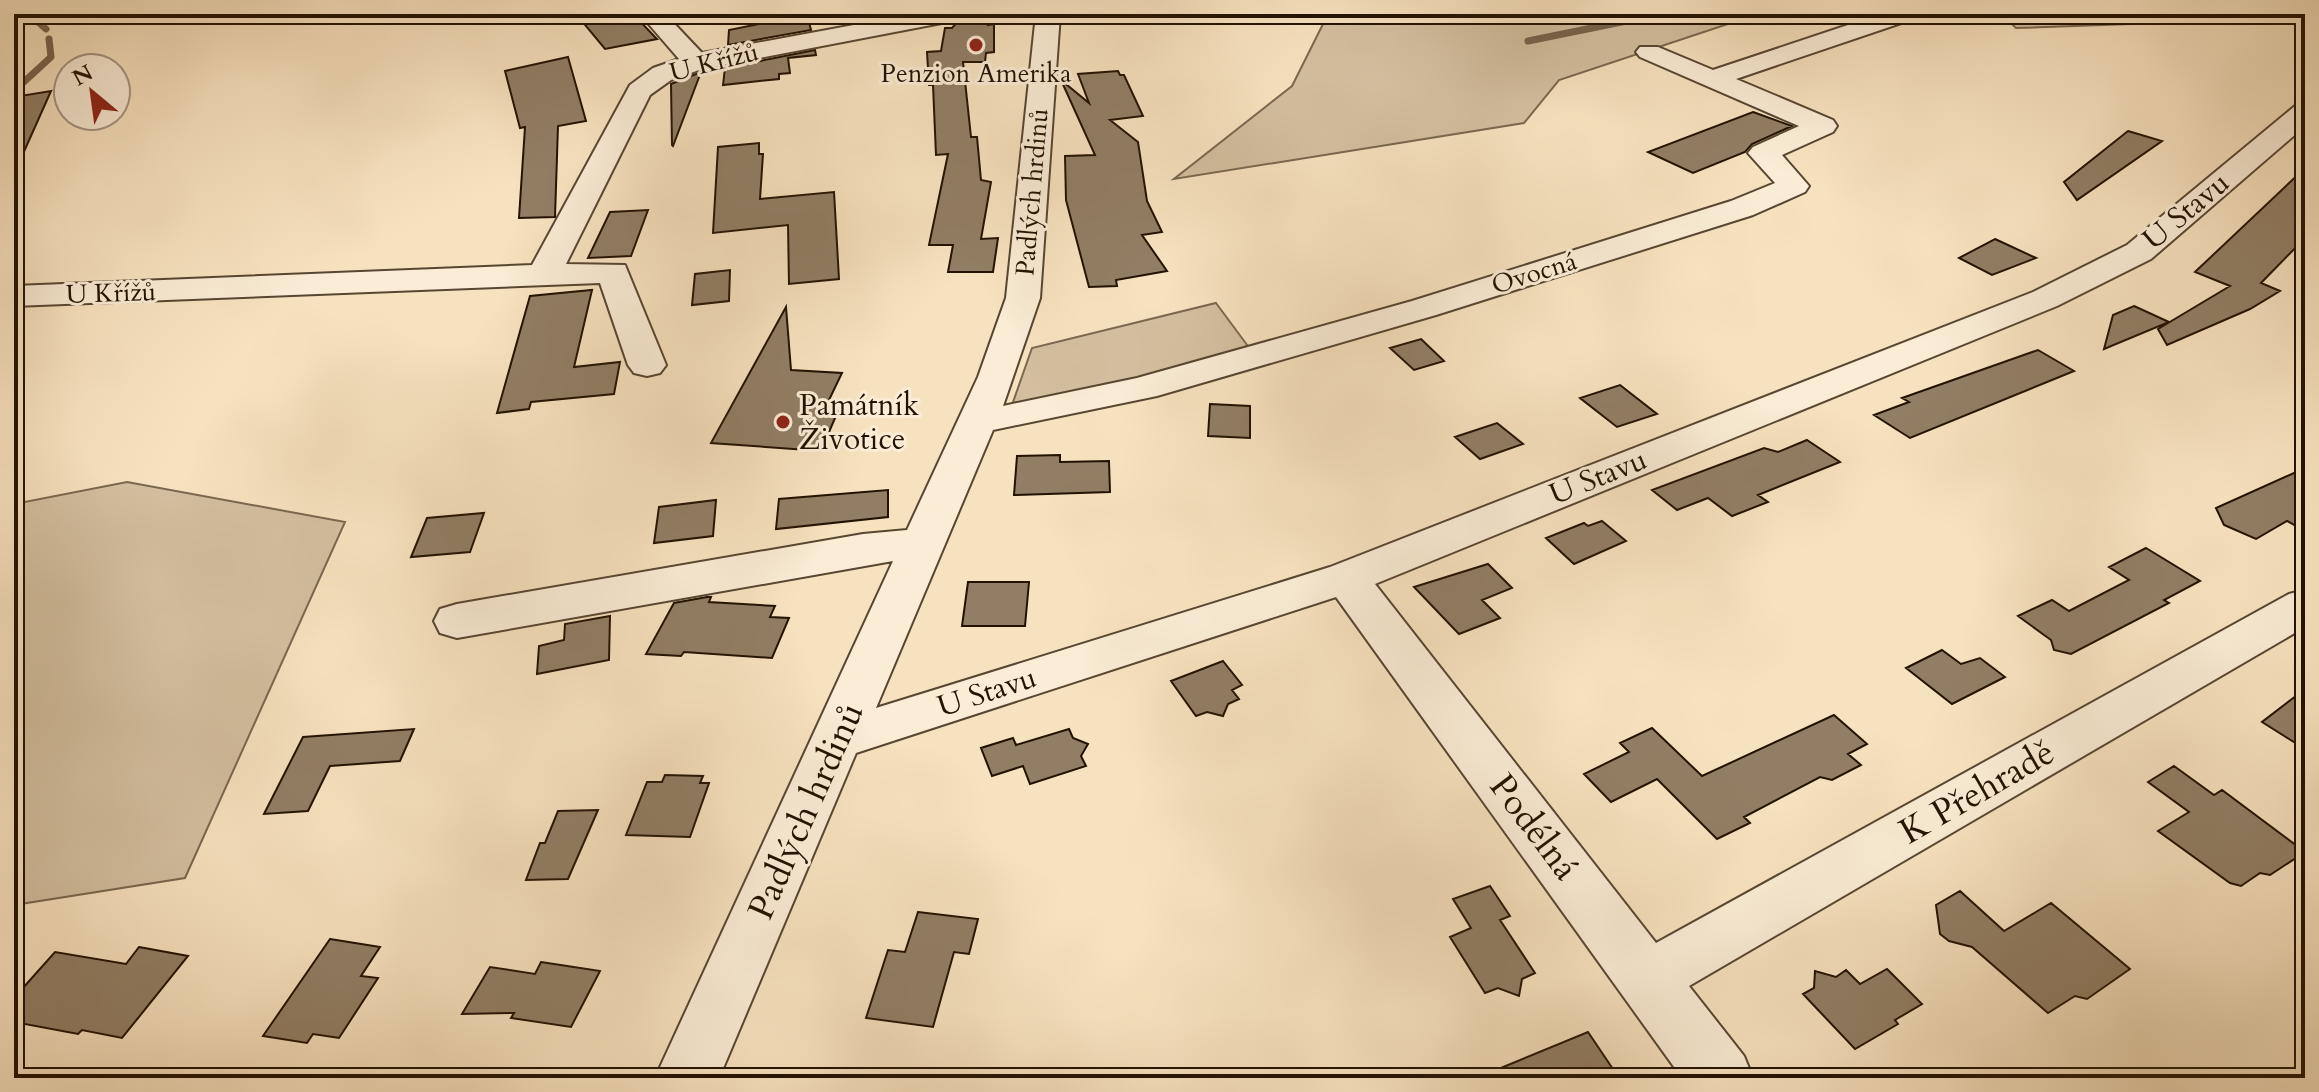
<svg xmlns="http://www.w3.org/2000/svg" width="2319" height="1092" font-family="Cardo,serif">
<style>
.green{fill:#d3bf9f;stroke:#7a6850;stroke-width:2}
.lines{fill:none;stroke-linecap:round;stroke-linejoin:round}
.stream{stroke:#77644d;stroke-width:7}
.building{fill:#917e64;stroke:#221202;stroke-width:2}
.minor-casing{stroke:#574631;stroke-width:4}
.minor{fill:#faecd5;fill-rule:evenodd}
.poi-dot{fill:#8f2418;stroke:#faecd5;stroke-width:3}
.labels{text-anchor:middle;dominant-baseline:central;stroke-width:6;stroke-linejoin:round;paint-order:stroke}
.far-street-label{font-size:26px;fill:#221202;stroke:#faecd5}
.far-poi-label{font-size:26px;fill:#221202;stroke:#faecd5}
.street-label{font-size:30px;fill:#221202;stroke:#faecd5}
.poi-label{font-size:30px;fill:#221202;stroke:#faecd5;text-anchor:start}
.near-street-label{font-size:36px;fill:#221202;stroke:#faecd5}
</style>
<rect width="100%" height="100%" fill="#f7e2bf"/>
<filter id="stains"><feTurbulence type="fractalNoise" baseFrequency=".0025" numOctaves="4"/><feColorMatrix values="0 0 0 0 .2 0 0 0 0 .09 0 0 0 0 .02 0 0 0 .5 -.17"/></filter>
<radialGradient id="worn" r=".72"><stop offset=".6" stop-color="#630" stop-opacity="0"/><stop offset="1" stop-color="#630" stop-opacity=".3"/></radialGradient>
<!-- green -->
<path class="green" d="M1328 14H1758L1559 80 1524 123 1174 179 1292 86Z
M2001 14H2305V18L2016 28Z
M1216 303 1253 353 1012 405 1032 348Z
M127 482 345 522 185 878 14 905V504Z"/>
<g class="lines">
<!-- stream -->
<path class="stream" d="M29 14 46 29
M1528 41 1661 14
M14 91 51 57 49 39"/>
</g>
<!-- building -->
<path class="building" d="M576 14H633L657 39 605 49Z
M755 14H801L809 22 811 30 728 45 729 30 764 23Z
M959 20H989L988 25 994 24V52L986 53 985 62H963L971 137H977L981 180 991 182 981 239 998 238 993 272H948L953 245H929L948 154 936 155 933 85H929L927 52 941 51 945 28H952Z
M815 50 816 55 788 58 790 73 779 74V79L723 85 725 68Z
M568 57 586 121 558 126 555 217 519 218 525 127 520 128 505 71Z
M1118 71 1120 75H1124L1143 116 1110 120 1138 142 1147 201 1162 232 1142 235 1167 271 1116 280 1117 286 1089 287 1066 200 1065 156 1095 155 1061 80 1089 103 1078 74Z
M701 72 673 146 672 145 671 84Z
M51 91 14 174V97Z
M1753 112 1792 126 1752 144 1745 152 1693 173 1648 152Z
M2128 131 2162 141 2077 200 2064 182Z
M759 143V154H763L760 199 834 192 839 279 789 284 788 225 713 233 718 147Z
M2305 168V238L2261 283 2280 291 2250 309 2167 345 2158 329 2230 286 2195 272Z
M648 210 631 256 588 258 610 212Z
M1995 239 2036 258 1992 275 1959 258Z
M730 270 729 301 692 305 695 274Z
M592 290 574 367 620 362 614 394 531 402 529 409 497 413 530 296Z
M2134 306 2169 322 2104 349 2113 315Z
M786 307 791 370 842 373 828 402 838 411 821 451 711 443Z
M1421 339 1444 361 1414 370 1390 348Z
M2038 350 2074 371 1910 438 1874 415 1909 402 1902 398Z
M1620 385 1657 414 1617 427 1580 398Z
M1210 404 1250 406V438L1208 436Z
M1497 423 1523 444 1480 459 1455 437Z
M1807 440 1840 462 1758 495 1768 502 1732 516 1708 498 1677 510 1652 490 1764 448 1778 452Z
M1060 455V462L1109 461 1110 492 1014 495 1017 456Z
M2305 468V531L2287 521 2256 539 2224 525 2216 508Z
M888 490V517L776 529 779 499Z
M716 500 713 536 654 543 659 507Z
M484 513 470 552 411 557 427 518Z
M1602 521 1626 541 1574 564 1546 538 1584 523 1588 526Z
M2146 548 2200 581 2164 600 2169 603 2071 654 2054 650 2051 640 2018 616 2052 600 2069 611 2129 580 2109 567Z
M1488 564 1512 588 1482 600 1500 618 1459 634 1414 587Z
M968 582H1029L1025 626H962Z
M707 597H711L709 602 775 606 770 617 789 618 772 658 684 652 681 656 646 654 674 603Z
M610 616 609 660 537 674 539 646 564 640 565 624Z
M1942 650 1961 664 1980 658 2005 677 1952 704 1906 668Z
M1223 661 1242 685 1232 690 1239 699 1228 704 1223 716 1207 712 1196 716 1171 681Z
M2305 689V749L2262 722Z
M1834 715 1867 744 1848 754 1861 765 1832 780 1820 777 1744 817 1750 823 1717 839 1657 779 1611 802 1584 774 1629 752 1620 743 1652 728 1702 776Z
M414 729 400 761 330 766 308 811 264 814 303 737Z
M1069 729 1073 738 1088 744 1081 756 1086 766 1030 784 1023 766 992 776 981 748 1013 738 1016 745Z
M2174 766 2214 795 2222 790 2305 852 2270 875 2260 873 2241 886 2230 883 2158 831 2189 812 2148 782Z
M665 775 703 776 700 783H709L690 837 626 835 647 782H662Z
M598 810 568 879 526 880 540 843H545L558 811Z
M1490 886 1510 916 1500 920 1535 973 1522 979 1519 996 1498 988 1485 993 1450 937 1471 928 1453 899Z
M1960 891 2004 931 2051 903 2130 969 2087 999 2075 996 2048 1013 1972 947 1949 941 1940 934 1936 905Z
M918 912 978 919 969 954 954 952 933 1027 866 1018 888 950 905 952Z
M330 939 380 947 361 976 378 978 339 1038 313 1034 307 1043 263 1036Z
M139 947 188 956 122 1038 82 1030 78 1034 14 1022V998L55 952 126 964Z
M541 962 600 971 571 1027 511 1018 514 1013 462 1014 490 967 535 974Z
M1887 969 1922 1004 1895 1020 1898 1024 1855 1049 1803 994 1814 988 1815 971 1836 977 1846 970 1860 984Z
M1588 1032 1619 1078H1479V1077Z"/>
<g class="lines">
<!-- minor casing -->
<g class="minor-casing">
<path id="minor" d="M640 14H665L702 53 913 14H964L952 21 702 69 671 80 650 95 566 264 625 265 666 365 660 373 647 376 634 373 628 365 600 283 14 306V286L532 265 630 85 653 68 679 59Z
M1036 14H1060L1040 298 1003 406 1137 378 1412 301 1731 201 1775 183 1748 153 1753 147 1799 126 1640 57 1636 52 1640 47H1658L1713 70 1881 14H1917L1913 19 1736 79 1833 120 1837 126 1833 132 1782 155 1809 186 1805 192 1753 215 1436 315 1157 396 993 430 876 708 1330 567 2033 292 2127 245 2295 106 2305 104V126L2151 259 2057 306 1375 584 1656 943 2289 594 2305 590V627L1689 986 1744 1056 1753 1078H1682L1336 597 856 753 719 1078H655L893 561 457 638 440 633 434 621 440 609 457 604 863 534 907 530 978 377 1006 298Z"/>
</g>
<!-- minor -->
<use href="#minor" class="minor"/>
</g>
<!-- markers -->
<g class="poi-dot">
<circle cx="976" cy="45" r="8"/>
<circle cx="783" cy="422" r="8"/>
</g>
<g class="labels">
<!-- far-street labels -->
<g class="far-street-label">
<text transform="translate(714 62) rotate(-14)">U Křížů</text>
<text transform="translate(1032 192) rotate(-85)">Padlých hrdinů</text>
<text transform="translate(1534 273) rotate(-17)">Ovocná</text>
<text transform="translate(111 293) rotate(-2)">U Křížů</text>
</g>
<!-- far-poi labels -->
<g class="far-poi-label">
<text x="976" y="73">Penzion Amerika</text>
</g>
<!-- street labels -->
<g class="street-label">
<text transform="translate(2186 211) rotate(-40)">U Stavu</text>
<text transform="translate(1598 477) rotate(-22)">U Stavu</text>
<text transform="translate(987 692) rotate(-18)">U Stavu</text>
</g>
<!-- poi labels -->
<g class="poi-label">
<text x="799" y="405">Památník<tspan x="799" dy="34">Životice</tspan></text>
</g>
<!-- near-street labels -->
<g class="near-street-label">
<text transform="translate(1977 792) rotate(-30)">K Přehradě</text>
<text transform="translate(806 811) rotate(-66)">Padlých hrdinů</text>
<text transform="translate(1534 827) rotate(53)">Podélná</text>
</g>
</g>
<!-- margin -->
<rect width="2319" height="1092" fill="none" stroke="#f7e2bf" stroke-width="48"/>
<rect x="16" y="16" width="2287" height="1060" fill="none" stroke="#221202" stroke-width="4"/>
<rect x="24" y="24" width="2271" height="1044" fill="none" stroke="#221202" stroke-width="2"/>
<!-- north arrow -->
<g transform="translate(92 92) rotate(331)"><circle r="38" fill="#faecd5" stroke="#a49581" stroke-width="2"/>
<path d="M0-6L14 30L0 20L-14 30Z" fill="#8f2418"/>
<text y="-12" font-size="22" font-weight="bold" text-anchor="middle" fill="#221202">N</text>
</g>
<rect width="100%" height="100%" filter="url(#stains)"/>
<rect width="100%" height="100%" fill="url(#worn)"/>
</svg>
